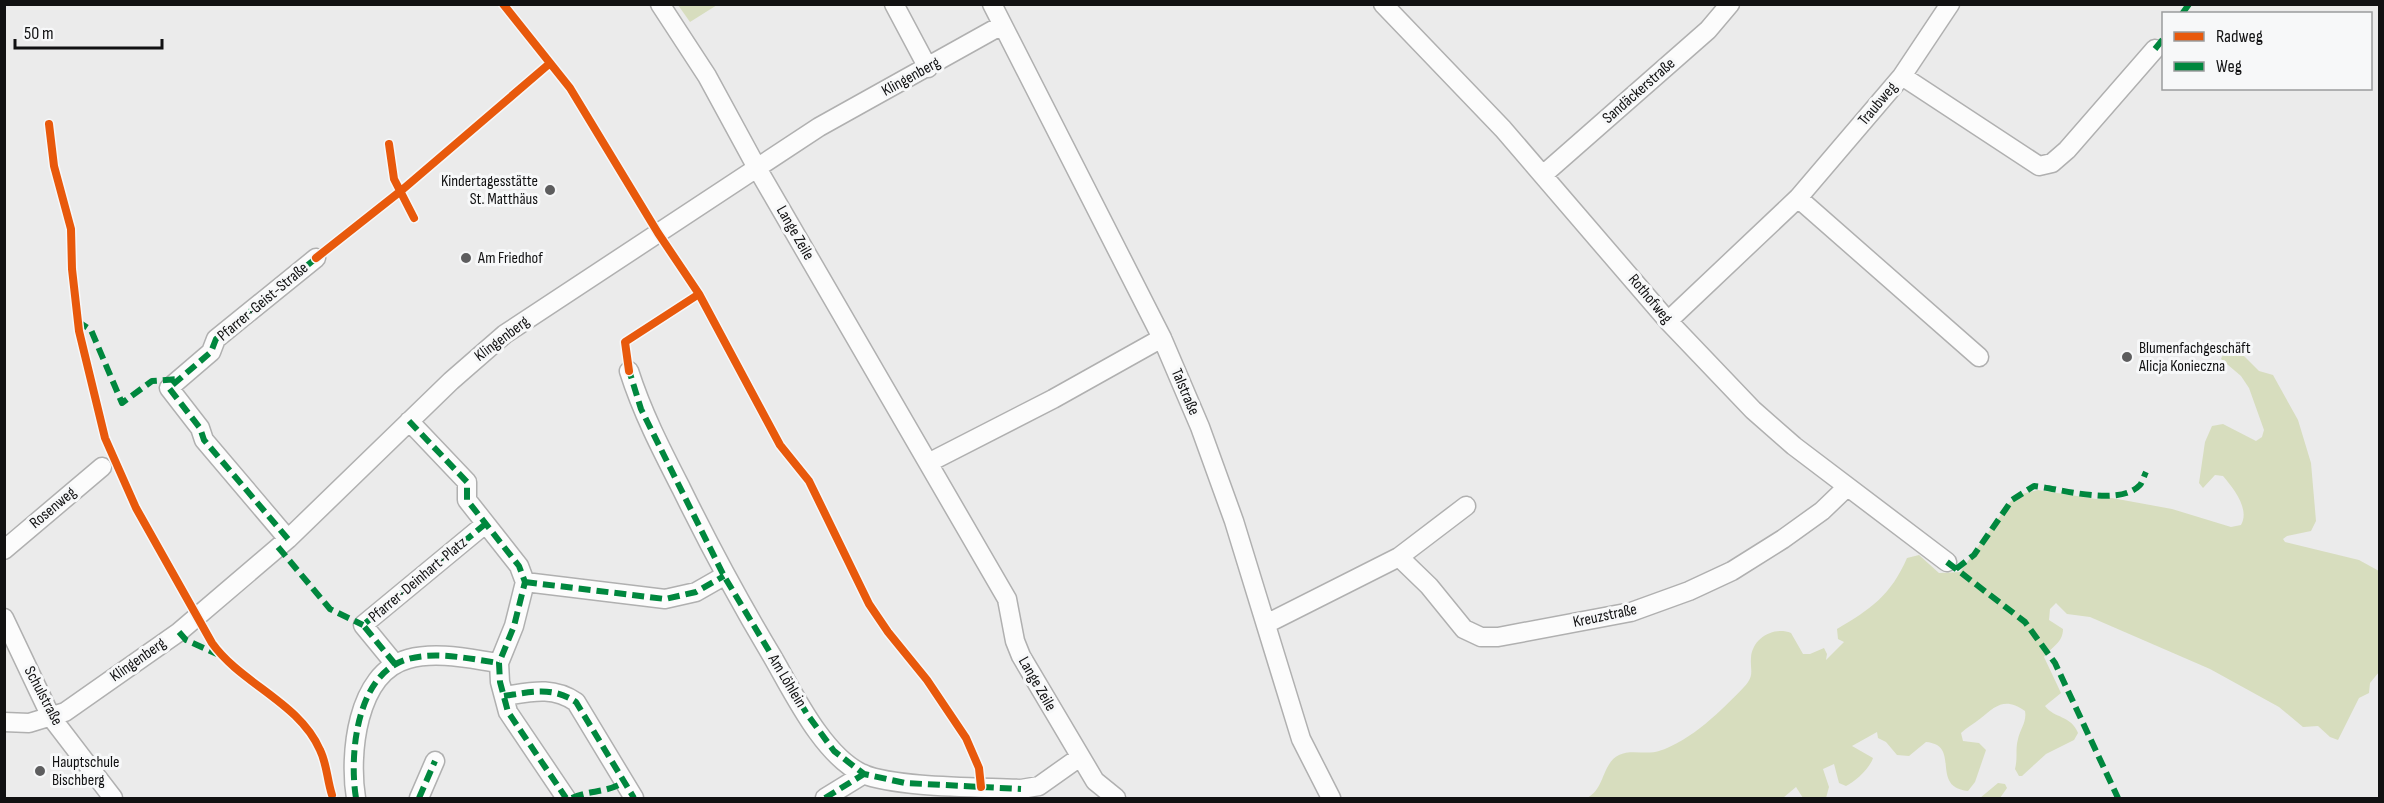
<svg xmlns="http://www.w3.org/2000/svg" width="2384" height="803" font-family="'Sofia Sans Condensed',sans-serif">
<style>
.green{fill:#d7ddbe}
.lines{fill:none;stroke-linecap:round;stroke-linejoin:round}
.street-casing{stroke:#b0b0b0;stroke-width:21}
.street{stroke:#fcfcfc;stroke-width:18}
.quiet{stroke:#00873e;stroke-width:6;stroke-dasharray:12 6;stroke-linecap:butt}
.cycleway-casing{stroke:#f7f8f9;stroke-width:11}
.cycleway{stroke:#e8590c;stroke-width:8}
.poi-dot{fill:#5d5d5e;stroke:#f7f8f9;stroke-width:2}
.labels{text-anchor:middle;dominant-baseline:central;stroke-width:6;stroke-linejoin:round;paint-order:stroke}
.street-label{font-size:16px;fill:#111112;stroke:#f7f8f9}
.poi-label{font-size:16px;fill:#111112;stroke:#f7f8f9;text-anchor:start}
</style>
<rect width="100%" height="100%" fill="#ebebeb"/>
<!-- green -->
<path class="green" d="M678 5H717L690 22Z
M2235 347 2259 371 2273 375 2298 420 2311 463 2316 521 2311 531 2287 536 2283 539 2285 542 2359 560 2379 571V672L2370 683 2369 693 2359 698 2338 740 2330 737 2318 726 2303 727 2279 707 2210 669 2090 617 2067 614 2056 603 2050 609 2049 620 2063 629C2063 643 2051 647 2044 657L2061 693 2045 706C2055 719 2071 715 2078 733L2074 740 2046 754 2022 776H2019L2015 769C2018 757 2015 750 2018 739 2020 729 2027 722 2025 711 2006 697 1996 705 1981 718 1974 724 1967 727 1961 733L1963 741 1979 743 1986 750 1975 782 1968 791C1929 787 1962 745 1926 742L1909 756 1897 755 1886 742 1878 738 1877 732 1852 746 1873 758C1870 768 1855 782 1846 786L1839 783 1834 764 1823 769 1829 787 1826 798H1803L1796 787 1783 798H1587C1605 789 1602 763 1619 755 1630 749 1647 755 1659 751 1691 741 1722 710 1744 687 1755 676 1750 670 1751 658 1752 638 1774 626 1791 633L1803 654H1810L1824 648 1827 654 1826 660 1844 642 1838 639 1837 629C1871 609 1891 595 1907 558L1919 555 1939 573 1960 572 2010 502 2018 495 2038 490 2096 499 2112 498 2172 509 2231 527 2241 525C2250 509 2234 489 2223 476L2215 475 2203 488 2199 483 2205 442 2212 426 2223 424 2256 441 2262 437 2264 430 2249 388 2241 376 2221 359 2223 354Z
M1998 783 2005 784 2007 788 2000 798H1980Z"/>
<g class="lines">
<!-- street casing -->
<g class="street-casing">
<path id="street" d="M660 4 707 76 757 168 1007 599 1015 641 1021 656 1095 781 1116 798
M894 4 928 68
M992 4 1162 338 1200 427 1234 521 1301 739 1331 798
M1383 4 1503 129 1668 321 1753 410 1794 446 1947 562
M1902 76 2039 166 2052 163 2067 150 2155 49
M1544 174 1708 30 1730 4
M1798 198 1979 357
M1668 321 1798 198 1902 76 1950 4
M629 371C642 412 661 449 681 488 709 545 739 601 772 656 793 692 823 756 863 774 897 788 981 787 1021 789L1039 786 1080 757
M409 421 467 482V500L519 566 525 582 514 626 499 663 500 682 508 712 566 798
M930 462 1053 399 1162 338
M288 539 204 440 200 428 169 388 211 352 216 339 316 258
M4 550 102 467
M1399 557 1466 506
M525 582 665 599 696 592 724 576
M4 618 51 717 113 798
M1266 624 1399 557 1429 586 1464 629 1481 637H1498L1631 612 1689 591 1732 571 1783 539 1822 511 1847 487
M395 664 363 625 484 525
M504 696C531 692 552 686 576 702L634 798
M4 722 29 723 65 712 179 632 288 539 451 381 505 334 819 127 1002 25
M356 798C349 756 356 673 408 659 437 651 470 659 499 663
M419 798 435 761
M825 798 864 774"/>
</g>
<!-- street -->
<use href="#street" class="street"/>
<!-- quiet -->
<path class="quiet" d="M2182 14 2189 4
M2155 49 2164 38
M77 321 91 330 122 403 152 381 179 379
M628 367 641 409 724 576 807 714 834 751 864 774 905 783 1021 789
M409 421 467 482V500L519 566 525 582 514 626 499 663 500 682 508 712 566 798
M288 539 204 440 200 428 169 388 211 352 216 339 320 255
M278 547 330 609 363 625
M1947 562 2025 622 2055 663 2118 798
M1956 569 1974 555 2012 500 2034 486C2062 489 2119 507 2140 485 2142 483 2144 476 2146 472
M525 582 665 599 696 592 724 576
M179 632 186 640 217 654
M395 664 363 625 484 525
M504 696C531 692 552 686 576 702L634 798
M356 798C349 756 356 673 408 659 437 651 470 659 499 663
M419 798 435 761
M572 798C589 790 607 793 624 782
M825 798 864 774"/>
<!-- cycleway casing -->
<g class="cycleway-casing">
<path id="cycleway" d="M503 4 570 88 658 233 699 294 780 445 809 481 869 604 888 632 927 680 966 738 979 768 981 787
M49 124 54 166 71 229 72 269 79 331 105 438 136 508 212 643C241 684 299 702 320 750 327 764 327 780 332 795
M389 144 394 179 414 218
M316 258 402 190 549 64
M629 371 625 342 699 294"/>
</g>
<!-- cycleway -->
<use href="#cycleway" class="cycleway"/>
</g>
<!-- markers -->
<g class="poi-dot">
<circle cx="550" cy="190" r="6"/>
<circle cx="466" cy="258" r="6"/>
<circle cx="2127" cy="357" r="6"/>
<circle cx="40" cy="771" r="6"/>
</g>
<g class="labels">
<!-- street labels -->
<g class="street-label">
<text transform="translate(911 77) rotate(-29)">Klingenberg</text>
<text transform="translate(1639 91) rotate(-41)">Sandäckerstraße</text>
<text transform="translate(1878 104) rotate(-50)">Traubweg</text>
<text transform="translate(795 233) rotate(60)">Lange Zeile</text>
<text transform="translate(1650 299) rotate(50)">Rothofweg</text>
<text transform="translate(263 302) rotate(-40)">Pfarrer-Geist-Straße</text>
<text transform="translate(502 339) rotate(-37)">Klingenberg</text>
<text transform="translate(1185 392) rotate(67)">Talstraße</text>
<text transform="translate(53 508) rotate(-40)">Rosenweg</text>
<text transform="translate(418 580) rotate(-40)">Pfarrer-Deinhart-Platz</text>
<text transform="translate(1605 616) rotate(-12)">Kreuzstraße</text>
<text transform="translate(138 660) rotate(-35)">Klingenberg</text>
<text transform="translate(787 681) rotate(59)">Am Löhlein</text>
<text transform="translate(1037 684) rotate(60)">Lange Zeile</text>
<text transform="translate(43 696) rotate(62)">Schulstraße</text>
</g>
<!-- poi labels -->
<g class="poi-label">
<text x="538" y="181" text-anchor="end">Kindertagesstätte<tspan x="538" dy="18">St. Matthäus</tspan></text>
<text x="478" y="258">Am Friedhof</text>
<text x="2139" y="348">Blumenfachgeschäft<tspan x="2139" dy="18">Alicja Konieczna</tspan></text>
<text x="52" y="762">Hauptschule<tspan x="52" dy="18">Bischberg</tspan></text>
</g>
</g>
<!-- border -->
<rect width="2384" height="803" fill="none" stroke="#111112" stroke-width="12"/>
<!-- legend -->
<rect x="2162" y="12" width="210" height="78" fill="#f7f8f9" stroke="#9b9c9d" stroke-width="1.5"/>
<rect x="2174" y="32" width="30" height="9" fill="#e8590c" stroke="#9b9c9d" stroke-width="1.5"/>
<text x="2216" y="42" font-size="18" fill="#111112">Radweg</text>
<rect x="2174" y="62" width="30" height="9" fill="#00873e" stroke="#9b9c9d" stroke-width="1.5"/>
<text x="2216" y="72" font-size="18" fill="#111112">Weg</text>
<!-- scale -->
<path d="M15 39v9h147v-9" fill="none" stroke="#111112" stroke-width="3"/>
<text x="24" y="39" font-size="18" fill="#111112" stroke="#f7f8f9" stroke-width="4.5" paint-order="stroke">50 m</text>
</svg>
